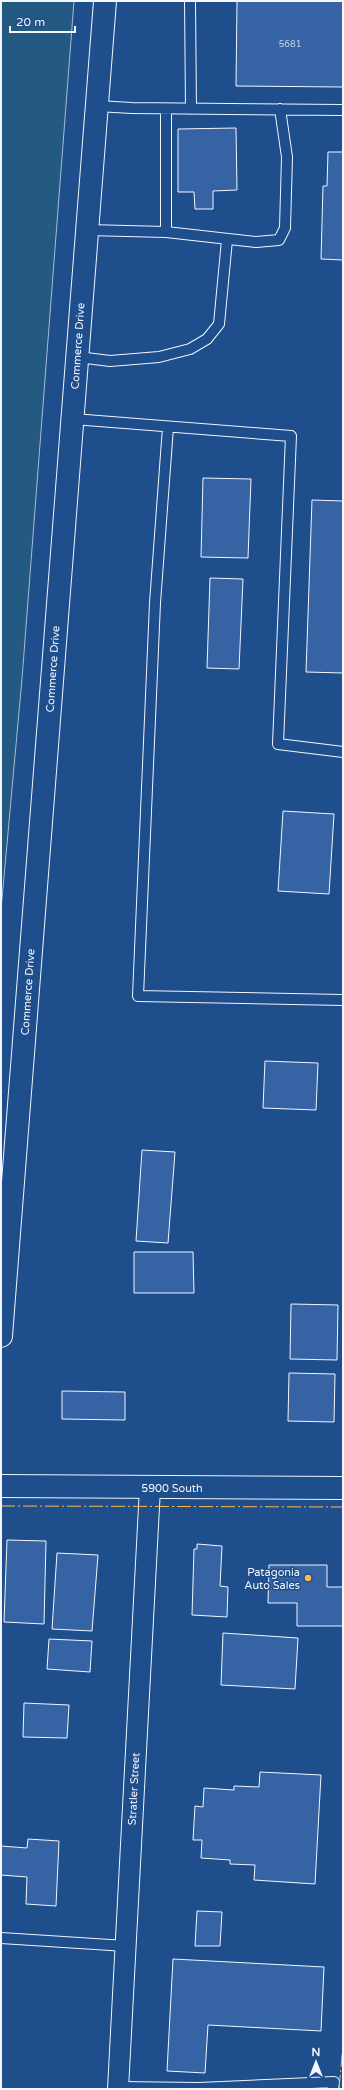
<svg xmlns="http://www.w3.org/2000/svg" width="344" height="2090" font-family="'Varela Round',sans-serif">
<style>
.green{fill:#245a82;stroke:#a8bbd7}
.building{fill:#3563a3;stroke:#f2f6ff}
.lines{fill:none;stroke-linecap:round;stroke-linejoin:round}
.lane-casing{stroke:#f2f6ff;stroke-width:12}
.street-casing{stroke:#f2f6ff;stroke-width:22}
.secondary-casing{stroke:#f2f6ff;stroke-width:24}
.lane{stroke:#1f4e8c;stroke-width:10}
.street{stroke:#1f4e8c;stroke-width:20}
.secondary{stroke:#1f4e8c;stroke-width:22}
.power{stroke:#ffb74d;stroke-width:1;stroke-dasharray:14 3 2 3;stroke-linecap:butt}
.poi-dot{fill:#ffb74d;stroke:#1f4e8c;stroke-width:1.5}
.labels{text-anchor:middle;dominant-baseline:central;stroke-width:3;stroke-linejoin:round;paint-order:stroke}
.number-label{font-size:9px;fill:#c3d1e8}
.street-label{font-size:11px;fill:#f2f6ff;stroke:#1f4e8c}
.poi-label{font-size:11px;fill:#f2f6ff;stroke:#1f4e8c;text-anchor:end}
</style>
<rect width="100%" height="100%" fill="#1f4e8c"/>
<!-- green -->
<path class="green" d="M1 1H74L22 679 1 910Z"/>
<!-- building -->
<path class="building" d="M237 1H343V87L236 86Z
M236 128 237 190 213 191V209H195L194 192H178V129Z
M328 152H343V260L321 259 323 186H327Z
M203 478 251 479 248 558 201 557Z
M312 500 343 501V673L306 672Z
M210 578 243 579 239 669 207 668Z
M283 811 334 814 329 894 278 891Z
M265 1061 318 1063 316 1110 263 1108Z
M142 1150 175 1152 168 1243 136 1241Z
M134 1252H193L194 1293H134Z
M291 1304 338 1305 337 1360 290 1359Z
M289 1373 335 1374 334 1422 288 1421Z
M62 1391 125 1392V1420L62 1419Z
M7 1540 46 1541 44 1624 4 1622Z
M197 1544 222 1546 220 1586 228 1587 227 1617 192 1615 194 1549H197Z
M57 1553 98 1555 92 1631 52 1629Z
M269 1565H327V1587H343V1626H297V1603H268Z
M223 1633 298 1638 295 1689 221 1685Z
M49 1639 92 1641 90 1672 47 1669Z
M24 1703 69 1705 67 1738 23 1737Z
M260 1772 321 1775 315 1884 254 1880 255 1865 230 1864V1860L201 1858 202 1840H193L195 1806 203 1807 204 1788 234 1790V1786L259 1787Z
M28 1839 59 1841 56 1906 26 1904 27 1877 1 1875V1846L27 1848Z
M197 1911 222 1912 220 1946H195Z
M173 1959 324 1967 321 2031 208 2025 205 2073 167 2071Z"/>
<g class="lines">
<!-- lane casing -->
<g class="lane-casing">
<path id="lane" d="M190 1 191 109
M97 106 132 108 343 110
M87 230 166 232 256 242 279 240 285 228 287 157 280 109
M166 232V109
M78 357 110 361 159 357 190 349 207 339 219 324 227 240
M73 419 291 436 278 744 343 752
M168 427 155 603 138 996 343 1000
M1 1938 126 1946
M118 2087 199 2088 334 2082 333 2089"/>
</g>
<!-- street casing -->
<g class="street-casing">
<path id="street" d="M118 2089 150 1488"/>
</g>
<!-- secondary casing -->
<g class="secondary-casing">
<path id="secondary" d="M1 1336 105 1
M1 1486 343 1488"/>
</g>
<!-- lane -->
<use href="#lane" class="lane"/>
<!-- street -->
<use href="#street" class="street"/>
<!-- secondary -->
<use href="#secondary" class="secondary"/>
<!-- power -->
<path class="power" d="M1 1506 343 1507
M339 2089 343 2045"/>
</g>
<!-- markers -->
<circle class="poi-dot" cx="308" cy="1578" r="4"/>
<g class="labels">
<!-- number labels -->
<g class="number-label">
<text x="290" y="44">5681</text>
</g>
<!-- street labels -->
<g class="street-label">
<text transform="translate(78 346) rotate(-86)">Commerce Drive</text>
<text transform="translate(53 669) rotate(-86)">Commerce Drive</text>
<text transform="translate(28 992) rotate(-86)">Commerce Drive</text>
<text x="172" y="1488">5900 South</text>
<text transform="translate(134 1789) rotate(-87)">Stratler Street</text>
</g>
<!-- poi labels -->
<g class="poi-label">
<text x="300" y="1572">Patagonia<tspan x="300" dy="13">Auto Sales</tspan></text>
</g>
</g>
<!-- border -->
<rect width="344" height="2090" fill="none" stroke="#f2f6ff" stroke-width="4"/>
<!-- north arrow -->
<g transform="translate(316 2062)" stroke="#1f4e8c" stroke-width="3" paint-order="stroke">
<path d="M0-3L7 15L0 10L-7 15Z" fill="#f2f6ff"/>
<text y="-6" font-size="11" font-weight="bold" text-anchor="middle" fill="#f2f6ff">N</text>
</g>
<!-- scale -->
<path d="M10 26v6h65v-6" fill="none" stroke="#f2f6ff" stroke-width="2"/>
<text x="16" y="26" font-size="12" fill="#f2f6ff" stroke="#1f4e8c" stroke-width="3" paint-order="stroke">20 m</text>
</svg>
